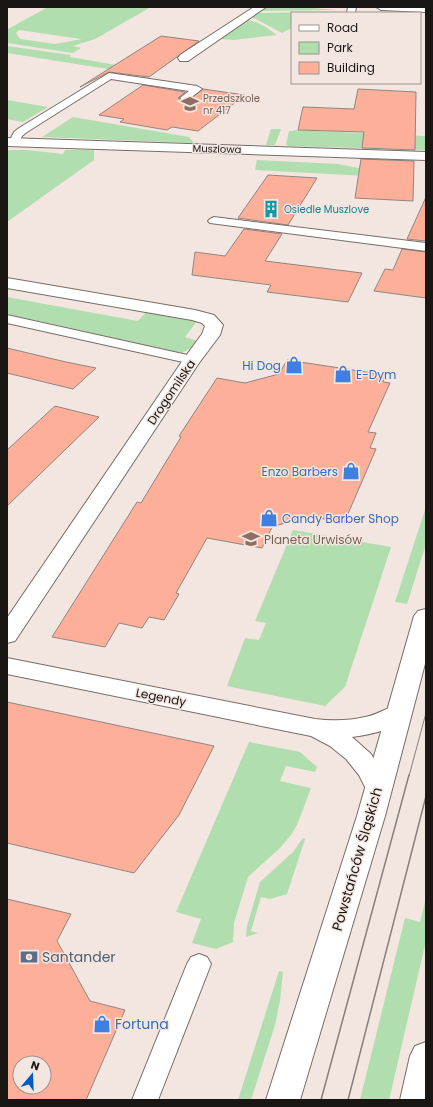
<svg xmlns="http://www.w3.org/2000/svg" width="433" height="1107" font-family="Poppins,sans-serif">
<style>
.green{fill:#b1deae;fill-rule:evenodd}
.building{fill:#feaf99;stroke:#918581;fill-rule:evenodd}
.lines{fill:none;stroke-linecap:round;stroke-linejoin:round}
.service-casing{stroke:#786d68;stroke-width:2}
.minor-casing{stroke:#786d68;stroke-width:2}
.secondary-casing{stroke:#786d68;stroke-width:2}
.service{fill:#fff;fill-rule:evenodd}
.minor{fill:#fff;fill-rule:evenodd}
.secondary{fill:#fff;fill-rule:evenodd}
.tram-far1{stroke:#877f7b;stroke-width:1}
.tram{stroke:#877f7b;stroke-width:1.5}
.labels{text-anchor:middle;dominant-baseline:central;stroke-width:3;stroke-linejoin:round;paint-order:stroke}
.far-education-label{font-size:10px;fill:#785e54;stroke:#f3e6e0;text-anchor:start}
.far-street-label{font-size:10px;fill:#1a1614;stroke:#f3e6e0}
.far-culture-label{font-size:10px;fill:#0d838f;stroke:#f3e6e0;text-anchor:start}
.shop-label{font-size:12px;fill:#366cbe;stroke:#f3e6e0;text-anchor:end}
.street-label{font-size:12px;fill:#1a1614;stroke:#f3e6e0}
.education-label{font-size:12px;fill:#785e54;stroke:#f3e6e0;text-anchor:start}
.near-street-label{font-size:14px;fill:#1a1614;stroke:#f3e6e0}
.near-service-label{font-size:14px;fill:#4e5e75;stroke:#f3e6e0;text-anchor:start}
.near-shop-label{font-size:14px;fill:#366cbe;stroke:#f3e6e0;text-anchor:start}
</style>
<rect width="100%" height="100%" fill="#f3e6e0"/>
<!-- green -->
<path class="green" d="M48 7H151L95 39 73 46 81 48 73 53 7 43 8 29ZM19 30 81 39H82L55 44 20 39 16 33Z
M267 7H301L336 10 260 11Z
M324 12 292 13V28L282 33 252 17 258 13Z
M246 20C259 21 267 28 277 35L233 40 221 39Z
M7 46 71 55 70 57 116 65 108 69 7 53Z
M7 100 48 107 23 122 7 119Z
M73 117 189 137 194 143 42 137Z
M271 129H281L275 145H266Z
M294 130 426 136V150L288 146 286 144 289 131H294Z
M7 150H27L63 154 65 150H94V160L7 222Z
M257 160 338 164 369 170 367 176 255 170Z
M7 297 138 321 147 311 197 321 185 337 201 342 182 353 7 314Z
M426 507V544L407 604 395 602Z
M293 530 391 547 345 687 325 706 227 686 245 638 259 640 266 623 255 621Z
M249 742 300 752 317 767 315 772 286 766 280 781 311 788 297 825 291 835 281 847 248 877 234 923 233 942 216 949 192 943 201 919 176 912Z
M303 838 305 839 287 894 270 899 261 897 251 931 258 933 246 937 247 926 260 882 293 852Z
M426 898V941L389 1100H360L405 918 420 922Z
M279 971 283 972 280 1001 275 1025 251 1100H238Z"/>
<!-- building -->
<path class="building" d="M161 36 199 41 149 77 109 72 80 87Z
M143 85 185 92 178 98 185 102 203 89 245 95 198 131 172 127 167 130 120 122 124 119 99 115Z
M358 89 416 92 415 150 362 148 364 132 298 130 303 107 354 109Z
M361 159 414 161 413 201 355 198Z
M268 175 317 178 288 225 238 218Z
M426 197V241L407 239Z
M244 229 282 234 265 261 362 273 348 302 267 292 271 285 192 275 195 252 225 256Z
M402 249 426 252V298L374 291 385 269 393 270Z
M7 348 66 362 96 368 73 389 7 373Z
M287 360 386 375 383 382 390 383 368 432 376 433 370 448 376 449 344 523 309 516 272 527 262 548 207 538 176 593 179 594 164 620 149 617 142 628 119 623 105 647 52 637 137 502 141 503 181 437 179 436 217 378 245 383 279 374Z
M55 406 99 417 7 506V450Z
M7 702 214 746 179 815 134 873 7 843Z
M7 899 71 914 57 941 90 1001 125 1010 86 1100H7ZM20 1063H44V1087H20Z"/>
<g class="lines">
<!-- service casing -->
<g class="service-casing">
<path id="service" d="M348 7H356L355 13H347Z
M109 73 197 86 202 89 188 100 185 101 180 98 189 91 111 79 27 132 22 136 18 144H10L9 142 14 132 19 128Z
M214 217 426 243V251L210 223 208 221 210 219Z
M7 315 192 356 197 357 199 360 197 363 192 364 7 323Z
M199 954 207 957 211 964 158 1100H132L187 964 191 957Z"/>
</g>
<!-- minor casing -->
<g class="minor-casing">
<path id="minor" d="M254 7H266L188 61H180L178 58 180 55Z
M376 7H426V12L381 10Z
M7 138 426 152V160L7 146Z
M7 278 195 310 214 315 223 325 220 335 199 363 15 641 7 643V618L183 360 202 334 205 326 202 323 192 320 7 288Z
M7 658 315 719C332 721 348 721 365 717 382 714 389 703 407 708L411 714C402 728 369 735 352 737L371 754 391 788 387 795 378 798 369 795 359 775 346 759 330 746 311 736 7 674Z"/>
</g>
<!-- secondary casing -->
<g class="secondary-casing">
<path id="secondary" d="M426 609V660L385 816 300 1100H266L357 816 414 616 418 611Z
M426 1042V1100H400L410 1056 415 1046Z"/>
</g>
<!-- service -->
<use href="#service" class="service"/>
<!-- minor -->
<use href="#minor" class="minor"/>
<!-- secondary -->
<use href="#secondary" class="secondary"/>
<!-- tram-far1 -->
<path class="tram-far1" d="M409 776 426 713"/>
<!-- tram -->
<path class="tram" d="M321 1100 409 775
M348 1100 426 796"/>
</g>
<!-- icons -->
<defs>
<g id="school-bare" transform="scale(1.38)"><path d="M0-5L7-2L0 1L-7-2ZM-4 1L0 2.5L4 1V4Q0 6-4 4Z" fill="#8d6e63" stroke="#f3e6e0" stroke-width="2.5" paint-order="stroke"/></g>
<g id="building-bare" transform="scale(1.38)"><path d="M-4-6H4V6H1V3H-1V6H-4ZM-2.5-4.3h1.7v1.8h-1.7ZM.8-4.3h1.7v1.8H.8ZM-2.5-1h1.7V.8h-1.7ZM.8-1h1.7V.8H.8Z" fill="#0f9aa8" stroke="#f3e6e0" stroke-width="2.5" paint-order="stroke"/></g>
<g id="shop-bare" transform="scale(1.38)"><path d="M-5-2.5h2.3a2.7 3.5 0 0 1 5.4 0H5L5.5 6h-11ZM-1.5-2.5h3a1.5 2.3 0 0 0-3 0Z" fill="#3f7fe0" stroke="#f3e6e0" stroke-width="2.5" paint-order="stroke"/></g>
<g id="bank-bare" transform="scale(1.38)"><path d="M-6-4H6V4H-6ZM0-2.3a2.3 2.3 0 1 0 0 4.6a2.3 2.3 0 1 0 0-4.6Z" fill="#5c6f8a" stroke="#f3e6e0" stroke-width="2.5" paint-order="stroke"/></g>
</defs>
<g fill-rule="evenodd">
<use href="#school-bare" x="190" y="104"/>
<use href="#building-bare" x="271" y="209"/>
<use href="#shop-bare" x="294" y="365"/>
<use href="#shop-bare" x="343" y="374"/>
<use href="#shop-bare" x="351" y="471"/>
<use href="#shop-bare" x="269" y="518"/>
<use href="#school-bare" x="251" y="539"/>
<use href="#bank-bare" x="29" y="957"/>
<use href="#shop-bare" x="102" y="1024"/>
</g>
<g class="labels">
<!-- far-education labels -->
<g class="far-education-label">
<text x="203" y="98">Przedszkole<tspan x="203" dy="12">nr 417</tspan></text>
</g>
<!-- far-street labels -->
<g class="far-street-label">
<text transform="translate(217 149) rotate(2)">Muszlowa</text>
</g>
<!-- far-culture labels -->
<g class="far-culture-label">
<text x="284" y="209">Osiedle Muszlove</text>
</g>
<!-- shop labels -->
<g class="shop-label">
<text x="281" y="365">Hi Dog</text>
<text x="356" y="374" text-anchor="start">E-Dym</text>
<text x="338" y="471">Enzo Barbers</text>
<text x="282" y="518" text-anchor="start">Candy Barber Shop</text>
</g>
<!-- street labels -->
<g class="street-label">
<text transform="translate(171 392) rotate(-56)">Drogomilska</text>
<text transform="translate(161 697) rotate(11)">Legendy</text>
</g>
<!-- education labels -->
<g class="education-label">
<text x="264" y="539">Planeta Urwisów</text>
</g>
<!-- near-street labels -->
<g class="near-street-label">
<text transform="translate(357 859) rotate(-74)">Powstańców Śląskich</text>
</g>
<!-- near-service labels -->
<g class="near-service-label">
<text x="42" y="957">Santander</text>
</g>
<!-- near-shop labels -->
<g class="near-shop-label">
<text x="115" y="1024">Fortuna</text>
</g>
</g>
<!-- border -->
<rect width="433" height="1107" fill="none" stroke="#1a1614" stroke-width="16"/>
<!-- legend -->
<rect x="291" y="12" width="130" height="72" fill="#f3e6e0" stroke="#9c938e"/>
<rect x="299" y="25" width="20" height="6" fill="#ffffff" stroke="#9c938e"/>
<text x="327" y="32" font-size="12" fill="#1a1614">Road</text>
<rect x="299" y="42" width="20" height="12" fill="#b1deae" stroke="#9c938e"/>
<text x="327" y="52" font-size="12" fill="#1a1614">Park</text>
<rect x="299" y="62" width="20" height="12" fill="#feaf99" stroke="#9c938e"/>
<text x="327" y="72" font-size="12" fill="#1a1614">Building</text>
<!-- north arrow -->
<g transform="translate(32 1075) rotate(19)"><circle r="19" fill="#f3e6e0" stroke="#9c938e"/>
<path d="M0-3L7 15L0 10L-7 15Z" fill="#005bc4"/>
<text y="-6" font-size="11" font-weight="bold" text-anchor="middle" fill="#1a1614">N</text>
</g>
</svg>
